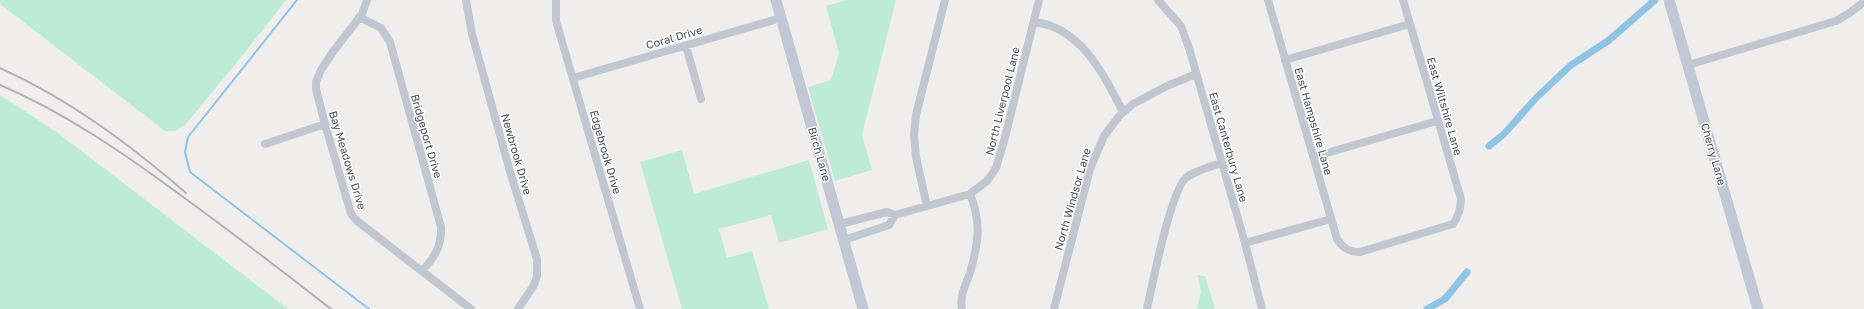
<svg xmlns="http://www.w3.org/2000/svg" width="1864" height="309" font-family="'Golos Text',sans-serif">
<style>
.green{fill:#beebd7}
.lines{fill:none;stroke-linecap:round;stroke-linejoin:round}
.stream{stroke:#8ec5e5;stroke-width:2}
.canal{stroke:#8ec5e5;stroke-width:7}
.street{stroke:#c1c7d1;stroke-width:8}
.secondary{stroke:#c1c7d5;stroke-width:11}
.rail{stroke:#b0b1b7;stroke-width:2}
.labels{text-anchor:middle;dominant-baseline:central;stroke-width:3;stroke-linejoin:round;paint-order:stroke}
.street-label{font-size:11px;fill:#474d59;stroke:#fff}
</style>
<rect width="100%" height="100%" fill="#f0eeed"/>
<!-- green -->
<path class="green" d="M0 0H286L246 51 186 124 175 131H165L0 4Z
M847 0H896L862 135 872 170 835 181 808 87 831 80 839 53 826 6Z
M0 95 58 133 288 309H0Z
M682 150 694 194 809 160 828 229 779 243 771 215 719 229 727 258 752 251 769 309H682L640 162Z
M1197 275 1205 276 1215 309H1197L1201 291Z"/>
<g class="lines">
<!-- stream -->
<path class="stream" d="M297 0 188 137 185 152 190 172 369 309"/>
<!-- canal -->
<path class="canal" d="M1489 146 1504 134 1536 98 1571 65 1608 41 1655 0
M1427 309 1445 299 1467 272"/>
<!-- street -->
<path class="street" d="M367 0 362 14 332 53 321 70 316 82V89L325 124 351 214 357 221 471 309
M466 0 472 34 511 175 537 259V276L534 285 518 309
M556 0V21L640 309
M1158 0 1181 26 1189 48 1245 243 1262 309
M1268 0 1337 239C1343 248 1349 252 1360 252L1453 224C1459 216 1460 209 1461 199L1403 0
M359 17 381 28 390 42 441 227C442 246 434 258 422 271
M1034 22C1081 27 1104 75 1123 112
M686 46 701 99
M1285 60 1410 24
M1688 65 1836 21 1848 14 1864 2
M573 78 781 18
M265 144 325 124
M1313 157 1437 121
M927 206 916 157 914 135 916 115 945 0
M840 224 887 212 895 215 970 194 987 181 996 168 1004 141 1039 0
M844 240 889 225 895 215
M1245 243 1331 219
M962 309C959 297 966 284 970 273 978 244 982 223 970 194
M1054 309 1090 169 1104 136 1120 115 1133 104 1167 86 1196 74
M1147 309C1152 286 1171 188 1187 177 1197 170 1210 167 1221 163"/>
<!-- secondary -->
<path class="secondary" d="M776 0 863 309
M1669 0 1758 309"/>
<!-- rail -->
<path class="rail" d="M0 68C70 100 128 143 186 193
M0 85C65 113 122 152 179 194 230 231 281 270 331 309"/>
</g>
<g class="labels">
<!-- street labels -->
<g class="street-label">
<text transform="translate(674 37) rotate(-16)">Coral Drive</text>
<text transform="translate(1002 101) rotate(-76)">North Liverpool Lane</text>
<text transform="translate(1445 106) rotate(74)">East Wiltshire Lane</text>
<text transform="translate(1314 121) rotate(74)">East Hampshire Lane</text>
<text transform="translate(427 136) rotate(74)">Bridgeport Drive</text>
<text transform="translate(1229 147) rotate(74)">East Canterbury Lane</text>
<text transform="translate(606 152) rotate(74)">Edgebrook Drive</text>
<text transform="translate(517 154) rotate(74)">Newbrook Drive</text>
<text transform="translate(820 154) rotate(74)">Birch Lane</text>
<text transform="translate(1714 154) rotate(74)">Cherry Lane</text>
<text transform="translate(348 160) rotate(73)">Bay Meadows Drive</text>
<text transform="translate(1072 199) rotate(-74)">North Windsor Lane</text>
</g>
</g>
</svg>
